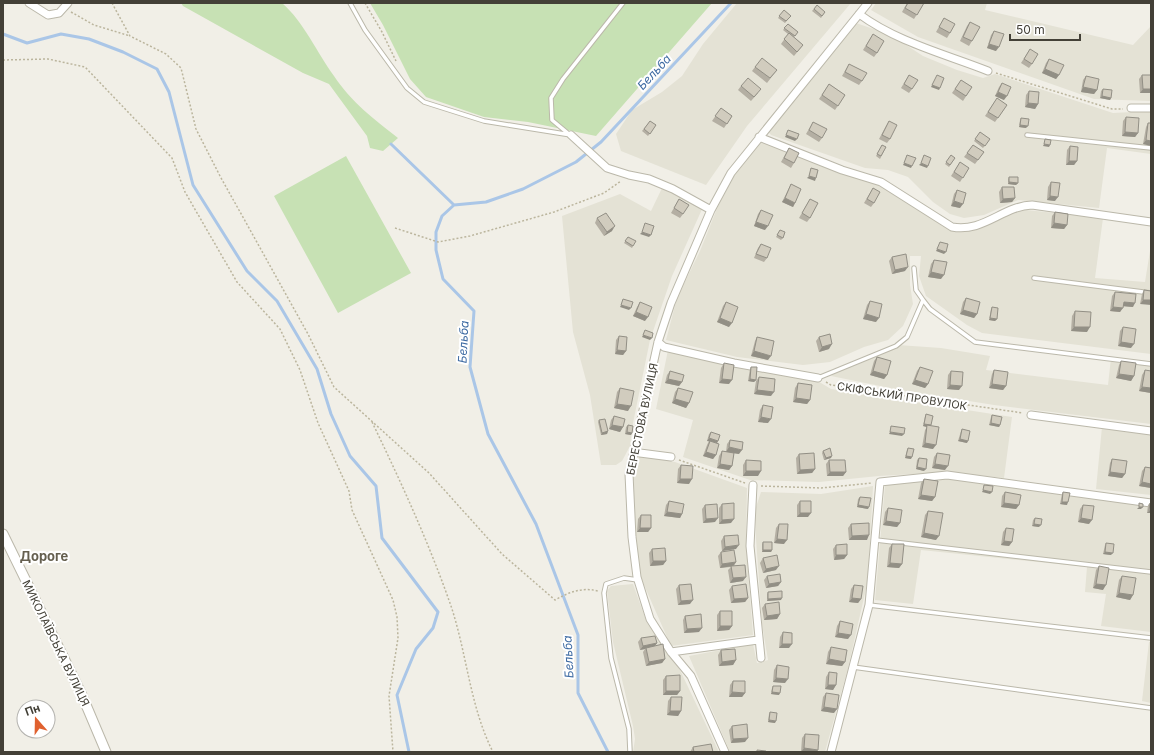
<svg xmlns="http://www.w3.org/2000/svg" width="1154" height="755" font-family="Inter,sans-serif">
<style>
.residential{fill:#e4e2d5}
.green{fill:#c7e1b4}
.lines{fill:none;stroke-linecap:round;stroke-linejoin:round}
.stream{stroke:#aac6e7;stroke-width:3}
.service-casing{stroke:#bbb8aa;stroke-width:5.5}
.minor-casing{stroke:#bbb8aa;stroke-width:9}
.tertiary-casing{stroke:#bbb8aa;stroke-width:11}
.path{stroke:#bbb59d;stroke-width:1.5;stroke-dasharray:2 2;stroke-linecap:butt}
.service{stroke:#fff;stroke-width:3.5}
.minor{stroke:#fff;stroke-width:7}
.tertiary{stroke:#fff;stroke-width:9}
.wall{fill:#b4afa3}
.shaded-wall{fill:#928f85}
.building{fill:#d1ccbe;stroke:#928f85}
.labels{text-anchor:middle;dominant-baseline:central;stroke-width:4;stroke-linejoin:round;paint-order:stroke}
.street-label{font-size:11px;fill:#434037;stroke:#fff}
.water-label{font-size:12px;font-style:italic;fill:#3d6aa2;stroke:#fff}
.quarter-label{font-size:13px;font-weight:bold;fill:#655f4f;stroke:#fff}
</style>
<rect width="100%" height="100%" fill="#f1efe7"/>
<!-- residential -->
<path class="residential" d="M737 3H851L747 126 706 185 621 151 616 134 632 110 662 92 682 76 703 44Z
M876 3H987L985 10 1133 45 1151 26V101L1094 99 918 37 871 10Z
M853 22 891 35 923 56 957 70 983 78 995 74 1113 113 1151 111V154L1107 148 1099 208 1018 200 984 215 964 218 950 214 933 202 908 177 888 170 865 168 771 135 766 129Z
M759 140 856 173 876 178 952 224 965 229 1017 209 1103 218 1095 278 1145 282 1151 245V354L982 333 967 325 926 296 919 276 921 256H910V285L913 304 903 326 888 340 864 347 830 362 803 365 737 357 666 340 677 298 700 251 718 206 736 172Z
M663 186 703 207 672 276 650 340 632 428 630 446 622 461 616 465H601L590 395 573 332 562 216 620 194 651 211Z
M898 345 941 348 990 356 986 370 1108 385 1111 358 1151 363V424L994 405 900 390 831 376 841 369Z
M668 350 811 377 831 389 1012 417 1004 478 948 472 879 476 819 482 750 480 683 457 693 420 656 409Z
M1102 427 1151 434V495L1096 489Z
M639 456 675 462 747 488 746 545 753 635 671 646 640 576 636 540 633 476Z
M947 479 1151 504V632L1101 626 1106 594 1085 592 1087 567 921 550 913 604 875 600 885 485Z
M873 486 868 580 848 668 825 752H730L689 656 753 644 757 663 768 660 762 624 756 539 755 510 761 492 821 494Z
M633 584 647 623 679 668 719 752H633L635 739 633 726 613 642 607 591 611 586Z
M1149 642H1151V703L1142 701Z"/>
<!-- green -->
<path class="green" d="M181 3H282C304 22 317 53 334 76 352 103 373 118 398 138L383 151 370 148 367 136 329 84 303 73 183 6Z
M370 3H712L596 136 528 122 484 117 426 97 410 79 383 25Z
M346 156 411 273 338 313 274 196Z"/>
<g class="lines">
<!-- stream -->
<path class="stream" d="M3 34 27 43 61 34 89 39 123 52 157 69 169 92 193 185 247 271 277 301 317 369 331 414 350 456 376 486 382 538 438 612 433 628 416 649 397 695 409 752
M391 144 454 205
M608 752 578 693V635L536 524 488 434 470 367 474 311 443 279 436 250V232L442 216 454 205 486 202 523 189 576 162 601 142 731 3"/>
<!-- service casing -->
<g class="service-casing">
<path id="service" d="M350 3 365 30 407 88 424 102 484 121 571 135
M570 135 552 120 551 98 563 79 623 3
M1027 135 1151 148
M914 268 916 290 923 300 930 309 975 342 1151 364
M1034 278 1151 293
M818 378 896 346 907 337 923 300
M876 540 1151 572
M869 605 1151 638
M853 667 1151 708
M630 752 629 729 611 658 604 593 606 584 624 578 638 580"/>
</g>
<!-- minor casing -->
<g class="minor-casing">
<path id="minor" d="M29 3 48 15 59 13 68 3
M859 14C897 42 945 54 988 71
M1131 108H1151
M571 135 607 168 629 175 649 179 673 189 711 210
M759 137 842 170 881 182 952 227C983 233 1003 206 1032 205L1151 222
M658 342 664 347 734 363 818 378
M1031 415 1151 431
M635 450 640 453 671 457
M753 485 750 546 761 658
M671 652 758 640
M725 752 691 676 671 652 650 619 637 577 632 537 629 474 658 342 671 303 711 210 731 173 868 3
M831 752 869 605 880 482 947 475 1151 503"/>
</g>
<!-- tertiary casing -->
<g class="tertiary-casing">
<path id="tertiary" d="M3 534 81 693 106 752"/>
</g>
<!-- path -->
<path class="path" d="M112 3 130 36 166 54 181 68 196 129 220 176 308 334 334 387 429 473 502 554 555 600C569 592 582 587 598 591
M365 3 382 32 396 61
M71 12 94 25 130 36
M3 60 48 59 85 67 172 158 185 192 237 282 280 329 300 370 318 423 349 491 352 510 393 600 397 617 398 638 389 696 393 752
M996 73 1112 109H1123
M395 228 438 242 470 236 554 212 604 193 621 181
M826 382 831 385 1023 413
M372 422C401 482 429 543 451 606 467 654 470 707 493 752
M679 460 745 483
M761 486 821 488 872 483"/>
<!-- service -->
<use href="#service" class="service"/>
<!-- minor -->
<use href="#minor" class="minor"/>
<!-- tertiary -->
<use href="#tertiary" class="tertiary"/>
</g>
<!-- wall -->
<path class="wall" d="M907 3H924L914 19 902 12Z
M817 5 825 12 821 18 812 11Z
M784 10 791 16 785 23 778 18Z
M944 18 950 33 947 38 936 32Z
M970 22 972 41 969 46 960 41 967 26Z
M788 24 798 32 794 37 803 45 794 56 781 44 788 34 783 30Z
M994 31 996 51 987 48 991 35Z
M873 34 877 53 874 57 863 50Z
M1030 49 1032 64 1029 68 1021 63Z
M1049 59 1059 75 1056 79 1042 73 1046 63Z
M849 64 862 81 859 85 842 76Z
M755 67 777 70 767 83 752 71Z
M909 75 912 89 909 93 901 88Z
M1142 75 1151 93H1140L1139 79Z
M1086 76 1097 90 1094 94 1081 92 1083 80Z
M961 80 972 87 963 101 952 93Z
M1002 83 1004 100 995 96 999 87Z
M829 84 845 95 835 110 819 99Z
M741 86 758 93 751 101 738 90Z
M1103 89 1111 98 1110 100 1100 98 1101 91Z
M1029 91 1038 104 1035 109 1025 107 1026 95Z
M997 98 1007 105 995 122 985 116Z
M721 108 732 116 724 128 712 121Z
M1126 117 1138 133 1135 137 1122 136 1123 121Z
M1021 118 1026 128 1019 127 1020 120Z
M650 121 656 125 648 136 642 131Z
M889 121 890 139 887 143 879 139 886 126Z
M813 122 822 138 819 142 806 134Z
M1148 123 1151 145 1143 144 1146 127Z
M980 132 990 139 983 148 974 141Z
M882 145 886 147 880 159 876 156Z
M973 145 984 152 975 164 964 157Z
M1070 146 1077 161 1074 165H1066L1067 150Z
M789 148 794 163 791 168 781 162Z
M951 155 955 158 949 167 945 164Z
M960 162 969 168 960 182 951 176Z
M1009 177 1018 183 1016 185 1008 184V179Z
M1051 182 1055 201 1047 200 1048 187Z
M791 184 795 203 793 207 782 202Z
M1002 187 1015 198 1012 202 1000 203 999 192Z
M873 188 874 203 871 207 864 203Z
M957 190 960 208 951 206 954 194Z
M679 199 683 214 680 218 671 213Z
M810 199V218L807 222 799 218Z
M761 210 765 230 754 226 758 214Z
M1055 212 1067 225 1064 229 1051 228 1052 216Z
M597 218 612 231 604 236 595 223Z
M780 230 783 238 781 240 776 237Z
M628 237 633 246 632 248 624 243Z
M761 244 767 258 764 262 754 258 758 248Z
M892 257 905 271 892 274 889 261Z
M934 260 941 279 928 277 931 264Z
M1144 290 1151 291 1140 304 1142 294Z
M1115 292 1133 307 1123 306 1120 312 1110 311 1112 296Z
M966 298 977 314 974 318 960 314 963 302Z
M870 301 876 322 863 319 867 305Z
M640 302 645 321 633 316 637 307Z
M726 302 729 327 717 322 723 306Z
M992 307 997 319 995 321 989 320 991 309Z
M1075 311 1087 332 1071 331 1072 316Z
M1123 327 1131 348 1118 346 1120 331Z
M619 336 626 351 623 355 615 354 616 340Z
M757 337 768 360 751 356 755 341Z
M819 337 829 349 819 352 816 341Z
M877 357 887 375 884 379 870 375 874 361Z
M1121 361 1134 376 1131 381 1116 378 1119 365Z
M724 363 729 384 719 383 721 368Z
M751 367 756 380 754 382 748 381 750 369Z
M920 367 928 384 925 388 912 384 917 371Z
M994 370 1006 386 1003 390 989 388 992 374Z
M1145 370 1151 393 1139 391 1142 375Z
M670 371 682 382 679 386 665 383 667 375Z
M951 371 959 390 947 389 948 375Z
M759 377 771 396 754 394 756 381Z
M798 383 810 400 807 404 793 402 795 388Z
M620 388 628 411 614 408 617 392Z
M678 388 689 403 686 408 672 403 675 392Z
M763 405 768 423 758 422 760 410Z
M926 414 931 425V426L933 449 922 447 925 430 927 427 923 426 925 416Z
M992 415 1000 425 999 427 989 425 991 417Z
M614 416 623 427 620 432 609 429 611 420Z
M599 420 608 431 607 434 601 435 598 422Z
M628 425 632 433 631 435 625 434 626 427Z
M962 429 967 443 958 441 961 431Z
M711 432 718 441 717 443 716 455 713 459 703 456 707 445 709 441H707L709 434Z
M730 440 739 454 734 453 732 466 729 470 717 468 719 456 722 451 726 452 727 444Z
M908 448 911 459 905 458 907 450Z
M823 451 831 458 824 460 822 453Z
M937 453 945 470 932 468 934 457Z
M799 454 815 469 812 473 797 474 796 458Z
M919 458 924 471 916 469 917 460Z
M1112 459 1125 474 1122 478 1108 476 1110 463Z
M746 460 758 476H743V465Z
M829 460 846 472 843 476H827L826 464Z
M681 465 689 484 677 483 678 469Z
M1145 467 1151 468V488L1139 486 1142 471Z
M924 479 935 497 932 501 918 499 921 483Z
M1005 492 1019 505 1016 509 1001 507 1002 496Z
M1063 492 1067 505 1060 504 1062 494Z
M860 497 868 509 857 507 858 499Z
M669 501 682 514 680 518 664 516 666 505Z
M800 501 808 517H797V505Z
M1150 503 1151 504V513H1147L1148 505Z
M722 504 731 523 719 524V508Z
M705 505 715 522 703 523 702 509Z
M1083 505 1089 524 1078 522 1080 509Z
M888 508 900 523 897 527 883 525 885 512Z
M928 511 936 540 921 537 925 515Z
M641 515 651 528 648 532H637L638 519Z
M1035 518 1039 527 1032 526 1033 520Z
M779 524 784 544 774 543 776 528Z
M851 524 867 540H849L848 528Z
M1006 528 1012 542 1009 546 1001 545 1003 532Z
M724 536 736 549 722 551 721 541Z
M763 542 772 550 771 552H762V544Z
M1106 543 1111 555 1103 554 1105 545Z
M892 544 902 564 899 568 887 567 889 548Z
M836 545 847 555 844 559 834 560 833 549Z
M652 549 666 561 663 565 650 566 649 553Z
M721 552 736 562 734 566 743 581 730 583 728 570 731 567 720 568 718 556Z
M763 558 776 570 763 573 760 563Z
M1099 566 1103 590 1093 588 1096 570Z
M767 576 781 582 778 586 766 588 764 580Z
M1122 576 1133 595 1130 600 1116 597 1119 580Z
M679 585 690 604 678 605 676 589Z
M854 585 861 599 858 603 849 602 851 589Z
M732 586 748 598 745 602 731 603 729 590Z
M768 592 781 600 767 601V594Z
M765 604 780 614 777 619 764 620 762 608Z
M720 611 732 626 729 630 717 631V615Z
M685 616 699 632 684 633 683 620Z
M840 621 848 639 835 637 837 626Z
M783 632 789 648H779L780 637Z
M641 638 657 643 655 646 665 659 662 663 646 666 643 652 645 649 640 650 638 642Z
M831 647 845 662 842 666 826 664 828 652Z
M721 650 736 660 733 665 719 666 718 655Z
M777 665 785 683 773 682 774 670Z
M829 672 836 685 833 690 825 689 826 677Z
M666 676 680 691 677 695H663V680Z
M733 681 745 693 742 697H729L730 685Z
M773 686 779 695 771 694 772 688Z
M826 693 834 713 821 711 823 697Z
M671 697 681 711 678 716 667 715 668 701Z
M770 712 775 723 768 722 769 714Z
M732 726 745 742 731 743 729 730Z
M805 734 818 750 816 752H801L802 738Z
M693 747 713 752H690Z"/>
<!-- shaded-wall -->
<path class="shaded-wall" d="M989 44 999 47 996 51 987 48Z
M1045 69 1059 75 1056 79 1042 73Z
M932 85 940 88 939 90 931 87Z
M1083 87 1097 90 1094 94 1081 92Z
M1143 89H1151V93H1140Z
M998 92 1007 96 1004 100 995 96Z
M1102 96 1111 98 1110 100 1100 98Z
M1028 103 1038 104 1035 109 1025 107Z
M1020 125 1028 126 1026 128 1019 127Z
M1125 132 1138 133 1135 137 1122 136Z
M786 135 797 139 795 141 785 137Z
M1146 140 1151 141V146L1143 144Z
M1044 144 1050 145 1049 147 1043 146Z
M1069 161H1077L1074 165H1066Z
M904 163 912 166 911 168 903 165Z
M921 163 928 166 927 168 919 165Z
M809 176 816 178 815 181 807 178Z
M1009 182 1018 183 1016 185 1008 184Z
M1050 196 1058 197 1055 201 1047 200Z
M785 198 795 203 793 207 782 202Z
M1015 198 1012 202 1000 203 1003 199Z
M954 201 963 204 960 208 951 206Z
M756 222 768 226 765 230 754 226Z
M1054 223 1067 225 1064 229 1051 228Z
M615 226 612 231 604 236 607 232Z
M642 232 651 235 649 237 640 234Z
M937 249 946 252 944 254 936 251Z
M908 267 905 271 892 274 895 270Z
M931 272 944 275 941 279 928 277Z
M1143 300H1151V305L1140 304Z
M1124 302 1135 303 1133 307 1121 306Z
M621 305 631 308 629 310 620 307Z
M1113 307 1123 308 1120 312 1110 311Z
M963 310 977 314 974 318 960 314Z
M636 312 648 317 645 321 633 316Z
M866 314 879 318 876 322 863 319Z
M720 318 732 323 729 327 717 322Z
M990 318 997 319 995 321 989 320Z
M1074 327H1090L1087 332 1071 331Z
M643 335 652 338 650 340 642 337Z
M1121 342 1134 344 1131 348 1118 346Z
M832 344 829 349 819 352 822 347Z
M617 350 626 351 623 355 615 354Z
M754 351 771 356 768 360 751 356Z
M873 371 887 375 884 379 870 375Z
M1119 374 1134 376 1131 381 1116 378Z
M668 379 682 382 679 386 665 383Z
M722 379 732 380 729 384 719 383Z
M750 379 756 380 754 382 748 381Z
M915 380 928 384 925 388 912 384Z
M992 384 1006 386 1003 390 989 388Z
M950 385 962 386 959 390 947 389Z
M1142 387 1151 388V393L1139 391Z
M757 390 774 392 771 396 754 394Z
M796 398 810 400 807 404 793 402Z
M675 399 689 403 686 408 672 403Z
M617 404 631 406 628 411 614 408Z
M761 417 771 419 768 423 758 422Z
M991 423 1000 425 999 427 989 425Z
M924 424 931 425 930 427 927 425V427L923 426Z
M612 425 623 427 620 432 609 429Z
M608 431 607 434 601 435 602 433Z
M627 432 632 433 631 435 625 434Z
M890 432 904 434 902 436 889 434Z
M709 438 718 441 717 443 707 441Z
M960 439 968 441 967 443 958 441Z
M925 443 936 445 933 449 922 447Z
M729 447 742 450 739 454 726 452Z
M706 452 716 455 713 459 703 456Z
M832 456 831 458 824 460 826 458Z
M906 456 912 457 911 459 905 458Z
M720 464 732 466 729 470 717 468Z
M935 464 948 466 945 470 932 468Z
M917 467 926 469 924 471 916 469Z
M815 469 812 473 797 474 800 470Z
M746 471H761L758 476H743Z
M830 472H846L843 476H827Z
M1110 472 1125 474 1122 478 1108 476Z
M680 479H692L689 484 677 483Z
M1142 482 1151 484V488L1139 486Z
M983 490 992 492 990 494 982 492Z
M921 495 935 497 932 501 918 499Z
M1062 502H1068L1067 505 1060 504Z
M1004 503 1019 505 1016 509 1001 507Z
M858 505 869 507 868 509 857 507Z
M1139 507H1143L1141 509H1137Z
M1149 511H1151V513H1147Z
M667 512 682 514 680 518 664 516Z
M800 513H811L808 517H797Z
M718 518 715 522 703 523 706 519Z
M1081 518 1092 520 1089 524 1078 522Z
M734 519 731 523 719 524 722 520Z
M886 521 900 523 897 527 883 525Z
M1034 524 1041 525 1039 527 1032 526Z
M640 528H651L648 532H637Z
M924 533 939 536 936 540 921 537Z
M869 535 867 540H849L852 536Z
M777 539 787 540 784 544 774 543Z
M1004 541 1012 542 1009 546 1001 545Z
M739 545 736 549 722 551 725 547Z
M763 550H772L771 552H762Z
M1105 552 1113 553 1111 555 1103 554Z
M836 555H847L844 559 834 560Z
M653 561H666L663 565 650 566Z
M736 562 733 566 720 568 722 564Z
M890 563 902 564 899 568 887 567Z
M779 566 776 570 763 573 766 569Z
M746 577 743 581 730 583 733 578Z
M781 582 778 586 766 588 769 584Z
M1096 584 1106 585 1103 590 1093 588Z
M1119 593 1133 595 1130 600 1116 597Z
M748 598 745 602 731 603 734 599Z
M782 598 781 600 767 601 768 599Z
M852 598 861 599 858 603 849 602Z
M693 600 690 604 678 605 681 601Z
M780 614 777 619 764 620 767 616Z
M720 626H732L729 630 717 631Z
M702 628 699 632 684 633 687 629Z
M838 633 851 635 848 639 835 637Z
M657 643 654 647 646 648 645 649 640 650 643 646Z
M782 644H792L789 648H779Z
M665 659 662 663 646 666 649 662Z
M829 659 845 662 842 666 826 664Z
M736 660 733 665 719 666 722 662Z
M776 678 788 679 785 683 773 682Z
M828 685H836L833 690 825 689Z
M666 691H680L677 695H663Z
M732 692 745 693 742 697H729Z
M772 692 780 693 779 695 771 694Z
M824 707 837 709 834 713 821 711Z
M670 711H681L678 716 667 715Z
M769 720 776 721 775 723 768 722Z
M748 738 745 742 731 743 733 739Z
M804 748 818 750 816 752H801Z"/>
<!-- building -->
<path class="building" d="M908 3H924L917 15 905 8Z
M817 5 825 12 822 16 814 9Z
M784 10 791 16 786 21 779 16Z
M944 18 955 24 950 33 939 27Z
M970 22 980 27 972 41 963 37Z
M788 24 798 32 795 36 784 28Z
M994 31 1004 34 999 47 989 44Z
M789 33 803 45 797 52 784 39Z
M873 34 884 41 877 53 866 46Z
M1030 49 1038 54 1032 64 1024 59Z
M762 58 777 70 770 78 755 67Z
M1049 59 1064 65 1059 75 1045 69Z
M849 64 867 73 862 81 845 72Z
M909 75 918 80 912 89 904 84Z
M937 75 944 78 940 88 932 85Z
M1142 75H1151V89H1143Z
M1086 76 1099 79 1097 90 1083 87Z
M748 78 761 89 754 97 741 86Z
M961 80 972 87 966 96 955 89Z
M1002 83 1011 87 1007 96 998 92Z
M829 84 845 95 838 106 822 95Z
M1103 89 1112 90 1111 98 1102 96Z
M1029 91 1039 92 1038 104 1028 103Z
M997 98 1007 105 998 118 988 112Z
M721 108 732 116 727 124 715 116Z
M1126 117 1139 118 1138 133 1125 132Z
M1021 118 1029 119 1028 126 1020 125Z
M650 121 656 125 650 134 644 129Z
M889 121 897 125 890 139 882 135Z
M813 122 827 129 822 138 809 130Z
M1148 123H1151V141L1146 140Z
M788 130 799 134 797 139 786 135Z
M980 132 990 139 985 146 975 139Z
M1045 139 1051 140 1050 145 1044 144Z
M882 145 886 147 881 156 877 154Z
M973 145 984 152 978 160 967 153Z
M1070 146 1078 147 1077 161H1069Z
M789 148 799 153 794 163 784 158Z
M907 155 916 158 912 166 904 163Z
M924 155 931 158 928 166 921 163Z
M951 155 955 158 950 165 946 162Z
M960 162 969 168 963 178 954 172Z
M811 168 818 170 816 178 809 176Z
M1009 177H1018V183L1009 182Z
M1051 182 1060 183 1058 197 1050 196Z
M791 184 801 189 795 203 785 198Z
M1002 187H1014L1015 198 1003 199Z
M873 188 880 192 874 203 867 199Z
M957 190 966 193 963 204 954 201Z
M679 199 689 205 683 214 674 208Z
M810 199 818 203 810 218 802 213Z
M761 210 773 215 768 226 756 222Z
M1055 212 1068 214 1067 225 1054 223Z
M606 213 615 226 607 232 597 218Z
M645 223 654 226 651 235 642 232Z
M780 230 785 232 783 238 777 235Z
M628 237 636 241 633 246 625 241Z
M940 242 948 244 946 252 937 249Z
M761 244 771 248 767 258 756 254Z
M906 254 908 267 895 270 892 257Z
M934 260 947 262 944 275 931 272Z
M1144 290 1151 291V300H1143Z
M1115 292 1136 294 1135 303 1124 302 1123 308 1113 307Z
M966 298 980 302 977 314 963 310Z
M623 299 633 302 631 308 621 305Z
M870 301 882 304 879 318 866 314Z
M640 302 652 307 648 317 636 312Z
M726 302 738 307 732 323 720 318Z
M992 307 998 308 997 319 990 318Z
M1075 311 1091 312 1090 327H1074Z
M1123 327 1136 329 1134 344 1121 342Z
M645 330 653 333 652 338 643 335Z
M830 334 832 344 822 347 819 337Z
M619 336 627 337 626 351 617 350Z
M757 337 774 341 771 356 754 351Z
M877 357 891 361 887 375 873 371Z
M1121 361 1136 363 1134 376 1119 374Z
M724 363 734 365 732 380 722 379Z
M751 367H757L756 380 750 379Z
M920 367 933 371 928 384 915 380Z
M994 370 1008 372 1006 386 992 384Z
M1145 370 1151 371V388L1142 387Z
M670 371 684 375 682 382 668 379Z
M951 371 963 372 962 386 950 385Z
M759 377 775 379 774 392 757 390Z
M798 383 812 385 810 400 796 398Z
M620 388 634 391 631 406 617 404Z
M678 388 693 392 689 403 675 399Z
M763 405 773 407 771 419 761 417Z
M926 414 933 416 931 425 924 424Z
M992 415 1002 417 1000 425 991 423Z
M614 416 625 419 623 427 612 425Z
M605 419 608 431 602 433 599 420Z
M628 425 633 426 632 433 627 432Z
M927 425 939 427 936 445 925 443Z
M891 426 905 428 904 434 890 432Z
M962 429 970 431 968 441 960 439Z
M711 432 720 435 718 441 709 438Z
M730 440 743 442 742 450 729 447Z
M710 441 719 444 716 455 706 452Z
M830 448 832 456 826 458 823 451Z
M908 448 914 449 912 457 906 456Z
M722 451 734 453 732 466 720 464Z
M814 453 815 469 800 470 799 454Z
M937 453 950 455 948 466 935 464Z
M919 458 927 459 926 469 917 467Z
M1112 459 1127 461 1125 474 1110 472Z
M746 460 761 461V471H746Z
M829 460H845L846 472H830Z
M681 465 693 466 692 479H680Z
M1145 467 1151 468V484L1142 482Z
M924 479 938 481 935 497 921 495Z
M984 485 993 486 992 492 983 490Z
M1005 492 1021 495 1019 505 1004 503Z
M1063 492 1070 493 1068 502H1062Z
M860 497 871 498 869 507 858 505Z
M669 501 684 504 682 514 667 512Z
M800 501H811V513H800Z
M734 503V519L722 520V504Z
M1139 503 1143 504V507H1139Z
M1150 503 1151 504V511H1149Z
M717 504 718 518 706 519 705 505Z
M1083 505 1094 506 1092 520 1081 518Z
M888 508 902 510 900 523 886 521Z
M928 511 943 513 939 536 924 533Z
M641 515H651V528H640Z
M1035 518 1042 519 1041 525 1034 524Z
M869 523V535L852 536 851 524Z
M779 524H788L787 540 777 539Z
M1006 528 1014 529 1012 542 1004 541Z
M738 535 739 545 725 547 724 536Z
M763 542H772V550H763Z
M1106 543 1114 544 1113 553 1105 552Z
M847 544V555H836V545Z
M892 544H904L902 564 890 563Z
M665 548 666 561H653L652 549Z
M734 550 736 562 722 564 721 552Z
M777 555 779 566 766 569 763 558Z
M745 565 746 577 733 578 731 566Z
M1099 566 1109 568 1106 585 1096 584Z
M780 574 781 582 769 584 767 576Z
M1122 576 1136 578 1133 595 1119 593Z
M691 584 693 600 681 601 679 585Z
M746 584 748 598 734 599 732 586Z
M854 585 863 586 861 599 852 598Z
M782 591V598L768 599V592Z
M779 602 780 614 767 616 765 604Z
M720 611H732V626H720Z
M701 614 702 628 687 629 685 616Z
M840 621 853 624 851 635 838 633Z
M783 632 792 633V644H782Z
M655 636 657 643 643 646 641 638Z
M663 644 665 659 649 662 646 648Z
M831 647 847 650 845 662 829 659Z
M735 649 736 660 722 662 721 650Z
M777 665 789 667 788 679 776 678Z
M829 672 837 673 836 685H828Z
M680 675V691H666V676Z
M733 681H745V693L732 692Z
M773 686H781L780 693 772 692Z
M826 693 839 695 837 709 824 707Z
M671 697H682L681 711H670Z
M770 712 777 713 776 721 769 720Z
M747 724 748 738 733 739 732 726Z
M805 734 819 735 818 750 804 748Z
M711 744 713 752H694L693 747Z
M757 750 766 751V752H757Z"/>
<g class="labels">
<!-- street labels -->
<g class="street-label">
<text transform="translate(902 396) rotate(9)">СКІФСЬКИЙ ПРОВУЛОК</text>
<text transform="translate(642 419) rotate(-78)">БЕРЕСТОВА ВУЛИЦЯ</text>
<text transform="translate(56 643) rotate(64)">МИКОЛАЇВСЬКА ВУЛИЦЯ</text>
</g>
<!-- water labels -->
<g class="water-label">
<text transform="translate(654 72) rotate(-47)">Бельба</text>
<text transform="translate(463 342) rotate(-87)">Бельба</text>
<text transform="translate(568 657) rotate(-93)">Бельба</text>
</g>
<!-- quarter labels -->
<g class="quarter-label">
<text x="44" y="556">Дороге</text>
</g>
</g>
<!-- border -->
<rect width="1154" height="755" fill="none" stroke="#434037" stroke-width="8"/>
<!-- north arrow -->
<g transform="translate(36 719) rotate(340)"><circle r="19" fill="#ffffff" stroke="#b4b3af"/>
<path d="M0-3L7 15L0 10L-7 15Z" fill="#e0612f"/>
<text y="-6" font-size="11" font-weight="bold" text-anchor="middle" fill="#434037">Пн</text>
</g>
<!-- scale -->
<path d="M1010 34v6h70v-6" fill="none" stroke="#434037" stroke-width="2"/>
<text x="1016" y="34" font-size="12" fill="#434037" stroke="#ffffff" stroke-width="3" paint-order="stroke">50 m</text>
</svg>
